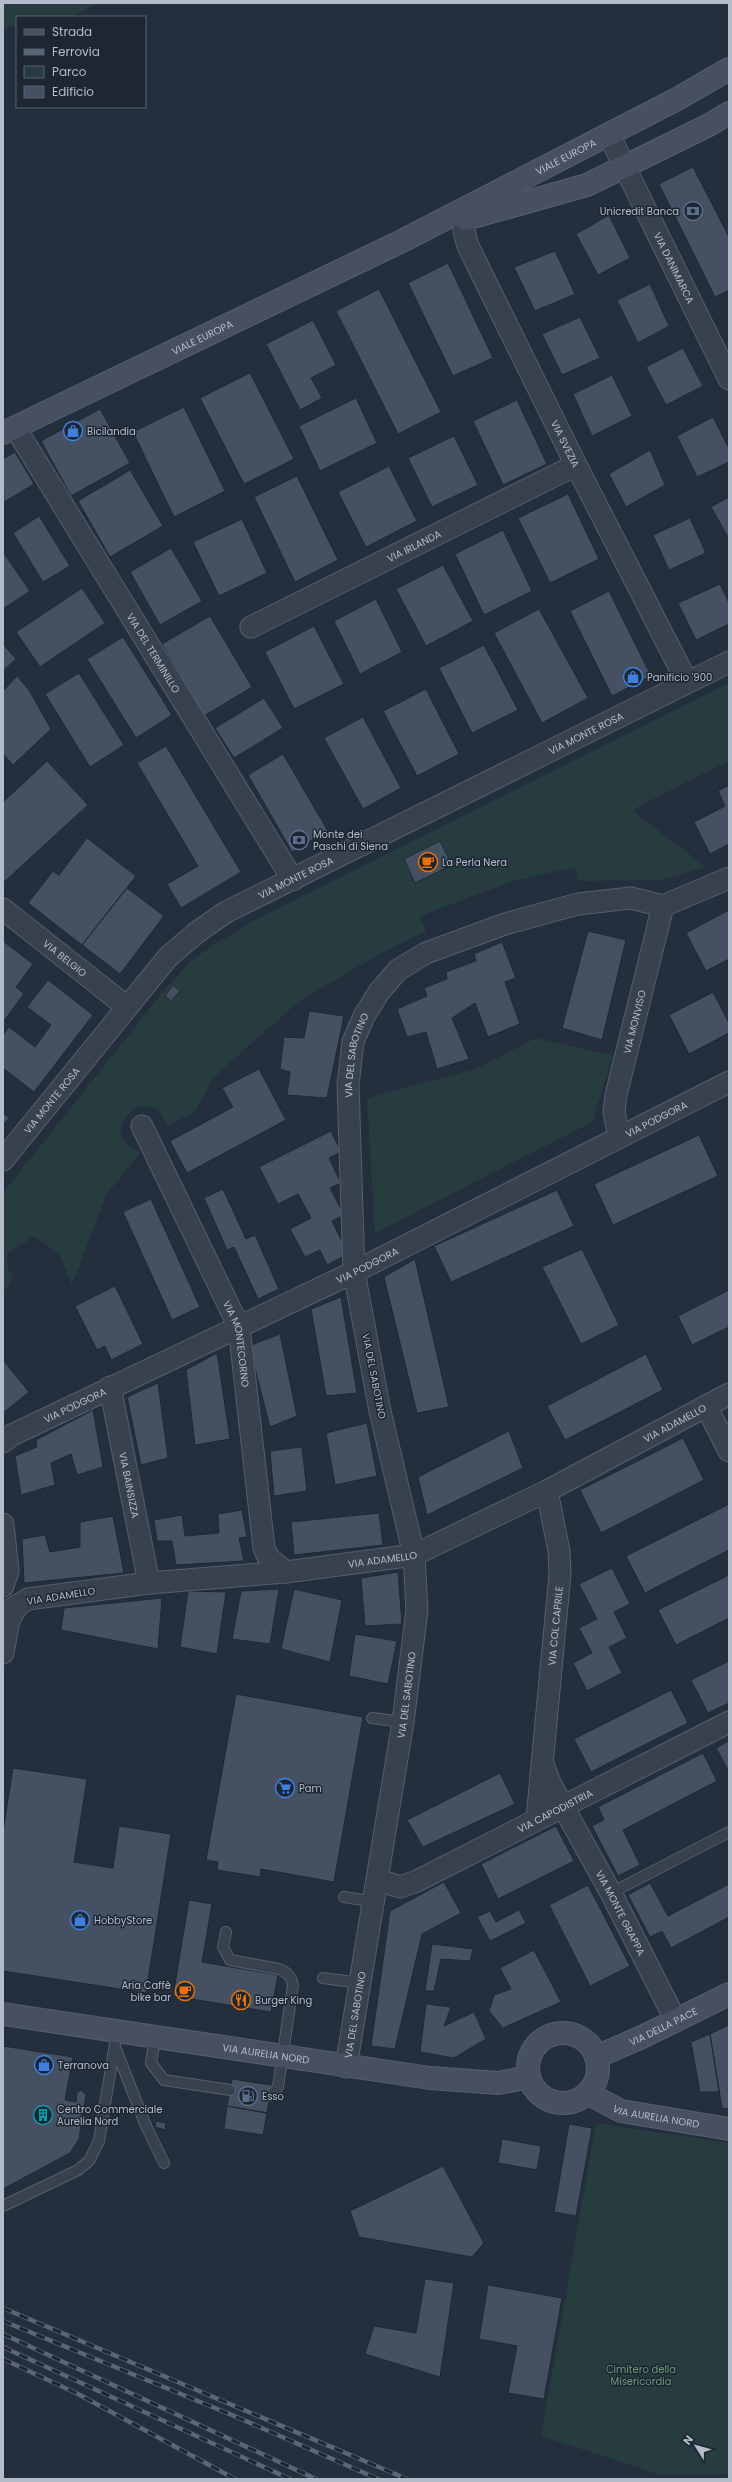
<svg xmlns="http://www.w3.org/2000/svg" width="732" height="2482" font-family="Poppins,sans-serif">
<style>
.green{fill:#263c3f}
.building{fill:#455162;stroke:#1f2835}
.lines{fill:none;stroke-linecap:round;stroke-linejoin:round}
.lane-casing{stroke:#565f6c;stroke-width:12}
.street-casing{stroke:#565f6c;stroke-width:23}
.secondary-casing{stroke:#565f6c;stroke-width:24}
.lane{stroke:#38414e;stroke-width:10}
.street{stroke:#38414e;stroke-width:21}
.secondary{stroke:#465061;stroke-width:22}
.rail-casing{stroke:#5a6575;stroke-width:4.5}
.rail{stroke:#1d2633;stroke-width:3;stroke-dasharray:9;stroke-linecap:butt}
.labels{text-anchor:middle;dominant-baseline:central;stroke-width:3;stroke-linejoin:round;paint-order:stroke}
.street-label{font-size:10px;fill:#b4bcc9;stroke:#1d2633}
.poi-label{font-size:10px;fill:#b4bcc9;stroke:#1d2633;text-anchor:start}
.park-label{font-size:10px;fill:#6b9a76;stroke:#1d2633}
</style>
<rect width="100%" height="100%" fill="#242f3e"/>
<!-- green -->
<path class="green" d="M3 3H100L70 17H17V32L13 25 3 30Z
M729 683V761L632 810 706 867 660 880 579 881 575 867 513 881 420 916 426 931 381 953 298 1002 213 1078 195 1112 167 1126C152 1075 89 1136 141 1152L106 1195 72 1285 59 1254 34 1236 7 1254 8 1269 14 1277 3 1293V1193L165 989 192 960 215 944 257 919Z
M536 1038 613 1056 592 1122 375 1233 367 1098 475 1069Z
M596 2123 729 2143V2474L661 2475 541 2436Z"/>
<!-- building -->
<path class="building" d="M693 167 729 237V290L715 297 659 184Z
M609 215 630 258 598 275 576 234Z
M555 251 575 294 535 311 514 267Z
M448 263 493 358 453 376 408 283Z
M650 284 669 326 638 343 617 300Z
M379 289 441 412 398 434 336 311Z
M580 317 600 358 562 375 542 334Z
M313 320 336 365 311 378 322 398 300 410 266 344Z
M683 348 703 386 666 405 646 367Z
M250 373 294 459 244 484 200 398Z
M612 375 632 416 592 436 573 394Z
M356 398 377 443 320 471 299 426Z
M517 400 547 464 503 485 473 421Z
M184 407 225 491 174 517 133 432Z
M100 409 130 463 71 496 41 441Z
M713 417 729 449V462L697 477 677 436Z
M454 436 478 485 432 507 408 458Z
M650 450 665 485 626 507 609 474Z
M15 452 34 484 4 502 3 459Z
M389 466 417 521 366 547 338 492Z
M130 470 163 526 110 557 78 501Z
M297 476 338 560 295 582 254 497Z
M568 494 599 559 550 583 518 518Z
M729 497V539L711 507Z
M39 516 70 566 43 582 13 533Z
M690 518 706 553 669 570 653 535Z
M242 519 267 573 219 596 193 542Z
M503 530 532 591 484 615 455 554Z
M171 548 202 601 160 625 130 572Z
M3 552 30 591 3 609Z
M443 565 473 621 426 646 396 589Z
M720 584 729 603V624L696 640 678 603Z
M82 588 105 623 40 667 16 632Z
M609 591 651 676 612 696 570 611Z
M376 599 402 652 360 674 334 621Z
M539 609 588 698 542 723 494 633Z
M210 616 252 687 204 716 162 644Z
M314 626 344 684 294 709 265 652Z
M123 637 172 715 136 738 87 659Z
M3 644 16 659 3 671Z
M484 645 518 710 472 733 439 668Z
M79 673 124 745 90 767 45 694Z
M17 676 29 690 51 729 13 765 3 754V691Z
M426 689 459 754 417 776 383 711Z
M264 698 283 728 234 758 215 728Z
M363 717 401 788 363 809 324 738Z
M166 746 241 872 181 908 167 884 198 866 137 763Z
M283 754 328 831 292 852 248 775Z
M47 761 88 805 3 883V802Z
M729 785V844L710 854 694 822 725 806 718 791Z
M87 838 136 876 82 945 28 903 53 871 59 875Z
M440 841 452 865 415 883 404 859Z
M127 888 164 916 120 974 82 945Z
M729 910V959L706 971 686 933Z
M588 931 626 940 602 1040 562 1028Z
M3 941 33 964 16 987 24 994 3 1022Z
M502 942 516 978 505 982 520 1024 488 1037 475 1003 452 1018 469 1059 437 1069 426 1032 407 1037 397 1009 427 996 424 988 447 979 446 972 476 961 474 954Z
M48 980 93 1015 34 1092 3 1068V1035L9 1027 35 1047 51 1025 27 1007Z
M173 985 180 991 171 1001 165 996Z
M713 992 729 1023V1033L689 1054 669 1015Z
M309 1011 344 1016 327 1098 287 1095 290 1072 280 1069 284 1037 304 1038Z
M259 1069 286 1120 187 1173 170 1141 233 1107 222 1088Z
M3 1113 9 1118 3 1125Z
M331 1131 341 1152 329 1158 341 1183 330 1188 344 1215 332 1221 348 1254 327 1265 320 1250 305 1257 290 1229 311 1218 298 1194 278 1204 259 1167Z
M699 1135 718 1176 613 1225 594 1184Z
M223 1189 246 1239 255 1235 279 1289 258 1299 234 1247 227 1250 204 1198Z
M557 1190 574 1226 451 1282 434 1246Z
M151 1199 200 1307 172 1320 123 1212Z
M582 1249 619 1325 581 1344 542 1267Z
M415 1259 449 1407 417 1413 384 1277Z
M115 1286 143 1344 111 1360 105 1346 97 1350 75 1306Z
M729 1290V1327L692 1345 678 1316Z
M341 1297 357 1393 326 1396 311 1309Z
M280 1334 297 1416 270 1427 249 1346Z
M217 1353 230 1439 195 1445 186 1370Z
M646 1354 663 1390 565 1440 547 1406Z
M3 1360 29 1392 3 1413Z
M158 1383 168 1458 141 1465 127 1397Z
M93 1410 103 1467 77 1475 71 1454 51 1463 55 1485 21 1495 15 1456 37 1447 36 1440Z
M367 1423 377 1476 335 1485 326 1433Z
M509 1431 523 1468 427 1515 418 1477Z
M683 1438 704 1480 601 1533 580 1490Z
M302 1447 307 1491 274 1496 270 1451Z
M729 1504V1550L645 1593 626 1556Z
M242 1510 247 1537 239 1538 244 1561 176 1565 172 1541H157L154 1520 182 1515 185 1536 219 1533 218 1514Z
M379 1513 383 1545 294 1555 291 1522Z
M113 1516 124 1573 24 1583 22 1539 45 1535 50 1552 80 1547V1522Z
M612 1568 630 1604 614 1612 627 1638 609 1647 622 1673 587 1691 573 1663 592 1653 579 1628 597 1619 579 1584Z
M398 1572 402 1624 365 1626 361 1578Z
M729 1575V1618L676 1645 658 1610Z
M279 1589 270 1644 232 1639 241 1591Z
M294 1589 342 1600 330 1662 281 1649Z
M188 1591 226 1592 217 1654 180 1647Z
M162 1598 158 1649 61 1630 64 1608Z
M355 1634 397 1641 388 1684 349 1676Z
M729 1661V1703L708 1713 691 1680Z
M671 1690 688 1723 591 1772 574 1739Z
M236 1694 363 1717 334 1882 261 1869 260 1877 217 1870 218 1862 206 1860Z
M729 1741V1772L716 1748Z
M703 1753 717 1781 623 1830 640 1865 618 1876 592 1826 604 1820 598 1807Z
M13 1768 87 1779 74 1862 113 1868 119 1826 171 1834 146 1993 3 1971V1831Z
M500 1773 515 1804 423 1847 407 1820Z
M556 1826 574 1861 498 1899 481 1864Z
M444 1882 461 1913 422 1934 395 2049 371 2046 390 1911Z
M650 1883 668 1916 729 1884V1917L671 1948 662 1931 650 1937 628 1895Z
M588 1885 630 1966 590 1986 549 1905Z
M189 1900 212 1904 202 1962 278 1975 271 2012 173 1996Z
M519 1910 526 1923 490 1941 477 1917 490 1911 496 1922Z
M432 1944 473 1949 470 1961 441 1959 434 1991H425Z
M534 1950 561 2002 503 2028 489 2011 494 1995 511 1989 500 1968Z
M426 2004 451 2007 444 2026 474 2012 486 2039 454 2058 420 2052Z
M729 2025V2109L722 2108 710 2034Z
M710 2034 719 2092H700L691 2042Z
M3 2046 73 2057 65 2100 76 2102 77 2093 81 2090 86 2095 79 2139 70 2153 3 2189Z
M232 2079 271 2085 267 2113 227 2106Z
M227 2106 267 2113 263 2135 224 2129Z
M156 2121 166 2123 165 2130 155 2127Z
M569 2124 592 2128 576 2216 554 2212Z
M502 2139 541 2146 537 2170 498 2163Z
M443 2166 484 2243 472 2257 359 2237 350 2211Z
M425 2279 454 2283 440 2377 365 2354 374 2326 416 2333Z
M488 2285 562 2298 544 2399 508 2393 517 2346 479 2339Z"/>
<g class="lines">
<!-- lane casing -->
<g class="lane-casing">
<path id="lane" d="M372 1718 403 1722
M611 1893 729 1832
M344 1897 375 1902
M226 1932 223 1947 230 1960 279 1969C287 1972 291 1976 293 1985L278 2087 270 2096
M323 1978 361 1983
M155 2037 151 2063 164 2080 230 2090
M115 2047 146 2126 164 2163
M3 2206 78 2170 89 2161 99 2141 117 2031"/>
</g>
<!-- street casing -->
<g class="street-casing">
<g id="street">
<path id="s1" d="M609 135 729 379"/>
<path id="s2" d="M475 204C461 221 462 226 468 246L576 465 687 682"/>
<path id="s3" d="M15 427 293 880"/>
<path id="s4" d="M251 627 576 465"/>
<path d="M663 906 729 878"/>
<path id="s5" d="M3 909 127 1007"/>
<path id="s6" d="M142 1126 239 1327 264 1548 268 1557 286 1572"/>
<path id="s7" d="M619 1137 614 1112 616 1095 663 906"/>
<path id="s8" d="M3 1160 168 957 196 933 226 912 729 662"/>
<path id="s9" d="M110 1387 149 1583"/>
<path d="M706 1406 729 1451"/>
<path id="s10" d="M3 1442 12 1435 354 1272 729 1082"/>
<path d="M3 1524 8 1571 3 1586"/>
<path id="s11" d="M3 1614 28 1599 149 1583 286 1572 414 1555 547 1491 729 1394"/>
<path d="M3 1653 9 1620 18 1605"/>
<path id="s12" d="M543 1764 550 1783 611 1893 676 2021"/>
<path id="s13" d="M537 1818 560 1574 559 1551 547 1491"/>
<path id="s14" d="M379 1880 400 1887 417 1881 729 1722"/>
<path id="s15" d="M346 2067 403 1722 417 1610 414 1555 380 1411 354 1272 348 1085 353 1042 364 1016 379 992 398 970 426 953 505 924 578 904 631 898 663 906"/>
</g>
</g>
<!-- secondary casing -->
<g class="secondary-casing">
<g id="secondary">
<path d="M466 219 587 185 709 125 729 113"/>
<path id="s16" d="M3 433 402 241 679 98 729 69"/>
<path id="s17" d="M3 2014 430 2078 499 2083 529 2077"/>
<circle cx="563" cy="2068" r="35"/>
<path id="s18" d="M596 2057 642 2037 729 1994"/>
<path id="s19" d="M587 2093 621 2111 729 2129"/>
</g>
</g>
<!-- lane -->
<use href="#lane" class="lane"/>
<!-- street -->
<use href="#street" class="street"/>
<!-- secondary -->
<use href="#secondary" class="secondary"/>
<!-- rail casing -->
<g class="rail-casing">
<path id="rail" d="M3 2308 407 2479
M3 2321 232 2415 378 2479
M3 2334 316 2479
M3 2347 290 2479
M3 2359 78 2394 235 2479"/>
</g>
<!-- rail -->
<use href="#rail" class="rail"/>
</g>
<!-- icons -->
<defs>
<g id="bank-ring" transform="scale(1)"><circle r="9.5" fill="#1d2633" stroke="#5c6f8a" stroke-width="1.5"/><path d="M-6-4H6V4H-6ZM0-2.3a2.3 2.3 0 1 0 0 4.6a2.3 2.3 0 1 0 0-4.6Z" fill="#5c6f8a"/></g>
<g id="shop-ring" transform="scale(1)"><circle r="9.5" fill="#1d2633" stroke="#3f7fe0" stroke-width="1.5"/><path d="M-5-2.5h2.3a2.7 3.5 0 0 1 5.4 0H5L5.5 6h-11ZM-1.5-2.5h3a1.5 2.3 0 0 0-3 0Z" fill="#3f7fe0"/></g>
<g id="cafe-ring" transform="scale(1)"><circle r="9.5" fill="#1d2633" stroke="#e8710a" stroke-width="1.5"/><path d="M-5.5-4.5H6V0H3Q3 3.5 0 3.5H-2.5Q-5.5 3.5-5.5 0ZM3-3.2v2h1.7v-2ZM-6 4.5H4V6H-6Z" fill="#e8710a"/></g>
<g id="supermarket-ring" transform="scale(1)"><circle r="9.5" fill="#1d2633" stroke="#3f7fe0" stroke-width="1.5"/><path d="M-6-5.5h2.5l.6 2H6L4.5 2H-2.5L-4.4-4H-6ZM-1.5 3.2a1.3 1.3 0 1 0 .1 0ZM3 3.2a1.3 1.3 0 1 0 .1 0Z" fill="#3f7fe0"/></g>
<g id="restaurant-ring" transform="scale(1)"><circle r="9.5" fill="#1d2633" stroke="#e8710a" stroke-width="1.5"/><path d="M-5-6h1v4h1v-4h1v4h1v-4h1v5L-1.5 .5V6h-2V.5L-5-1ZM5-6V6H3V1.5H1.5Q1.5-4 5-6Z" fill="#e8710a"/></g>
<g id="fuel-ring" transform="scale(1)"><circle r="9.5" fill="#1d2633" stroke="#5c6f8a" stroke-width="1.5"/><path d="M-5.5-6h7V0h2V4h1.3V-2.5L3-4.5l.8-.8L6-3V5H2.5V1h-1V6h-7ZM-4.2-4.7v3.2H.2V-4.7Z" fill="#5c6f8a"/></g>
<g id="building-ring" transform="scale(1)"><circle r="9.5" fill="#1d2633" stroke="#0f9aa8" stroke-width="1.5"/><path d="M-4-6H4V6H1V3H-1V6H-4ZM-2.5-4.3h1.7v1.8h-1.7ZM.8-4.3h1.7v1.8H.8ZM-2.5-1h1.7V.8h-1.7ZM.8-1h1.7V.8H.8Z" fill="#0f9aa8"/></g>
</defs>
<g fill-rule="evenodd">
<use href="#bank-ring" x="693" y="211"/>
<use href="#shop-ring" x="73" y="431"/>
<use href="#shop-ring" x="633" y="677"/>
<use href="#bank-ring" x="299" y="840"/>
<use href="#cafe-ring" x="428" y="862"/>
<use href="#supermarket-ring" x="285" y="1788"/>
<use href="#shop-ring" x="80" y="1920"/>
<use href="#cafe-ring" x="185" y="1991"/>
<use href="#restaurant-ring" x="241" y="2000"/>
<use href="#shop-ring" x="44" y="2065"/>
<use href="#fuel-ring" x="248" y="2096"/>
<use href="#building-ring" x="43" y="2115"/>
</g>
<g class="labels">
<!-- street labels -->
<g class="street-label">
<text stroke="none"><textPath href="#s16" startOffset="627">VIALE EUROPA</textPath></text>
<text stroke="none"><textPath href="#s1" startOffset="148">VIA DANIMARCA</textPath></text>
<text stroke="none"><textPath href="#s16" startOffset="221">VIALE EUROPA</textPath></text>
<text stroke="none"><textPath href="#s2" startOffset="266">VIA SVEZIA</textPath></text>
<text stroke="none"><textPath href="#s4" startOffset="182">VIA IRLANDA</textPath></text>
<text stroke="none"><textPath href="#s3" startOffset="265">VIA DEL TERMINILLO</textPath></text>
<text stroke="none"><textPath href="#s8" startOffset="737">VIA MONTE ROSA</textPath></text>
<text stroke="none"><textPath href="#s8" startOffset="413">VIA MONTE ROSA</textPath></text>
<text stroke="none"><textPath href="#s5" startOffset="79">VIA BELGIO</textPath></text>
<text stroke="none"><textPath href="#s7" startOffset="118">VIA MONVISO</textPath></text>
<text stroke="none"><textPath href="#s15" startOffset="1025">VIA DEL SABOTINO</textPath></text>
<text stroke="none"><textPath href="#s8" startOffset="77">VIA MONTE ROSA</textPath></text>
<text stroke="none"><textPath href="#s10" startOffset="729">VIA PODGORA</textPath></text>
<text stroke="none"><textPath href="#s10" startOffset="405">VIA PODGORA</textPath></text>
<text stroke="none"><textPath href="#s6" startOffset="239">VIA MONTECORNO</textPath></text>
<text transform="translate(374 1376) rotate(79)">VIA DEL SABOTINO</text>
<text stroke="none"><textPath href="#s10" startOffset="81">VIA PODGORA</textPath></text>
<text stroke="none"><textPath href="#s11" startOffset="710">VIA ADAMELLO</textPath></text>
<text stroke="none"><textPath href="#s9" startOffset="100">VIA BAINSIZZA</textPath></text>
<text stroke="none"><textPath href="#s11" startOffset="386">VIA ADAMELLO</textPath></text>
<text transform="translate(61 1596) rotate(-9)">VIA ADAMELLO</text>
<text stroke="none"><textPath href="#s13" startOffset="193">VIA COL CAPRILE</textPath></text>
<text stroke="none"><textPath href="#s15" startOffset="377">VIA DEL SABOTINO</textPath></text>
<text stroke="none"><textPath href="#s14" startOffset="195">VIA CAPODISTRIA</textPath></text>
<text stroke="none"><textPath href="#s12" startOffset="168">VIA MONTE GRAPPA</textPath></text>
<text stroke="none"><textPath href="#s15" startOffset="53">VIA DEL SABOTINO</textPath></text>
<text stroke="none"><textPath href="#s18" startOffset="74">VIA DELLA PACE</textPath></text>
<text stroke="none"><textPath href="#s17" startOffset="266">VIA AURELIA NORD</textPath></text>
<text stroke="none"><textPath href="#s19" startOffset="74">VIA AURELIA NORD</textPath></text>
</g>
<!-- poi labels -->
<g class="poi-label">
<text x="679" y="211" text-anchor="end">Unicredit Banca</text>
<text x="87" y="431">Bicilandia</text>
<text x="647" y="677">Panificio '900</text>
<text x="313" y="834">Monte dei<tspan x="313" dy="12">Paschi di Siena</tspan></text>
<text x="442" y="862">La Perla Nera</text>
<text x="299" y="1788">Pam</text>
<text x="94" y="1920">HobbyStore</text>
<text x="171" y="1985" text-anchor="end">Aria Caffè<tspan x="171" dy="12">bike bar</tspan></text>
<text x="255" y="2000">Burger King</text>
<text x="58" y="2065">Terranova</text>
<text x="262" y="2096">Esso</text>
<text x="57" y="2109">Centro Commerciale<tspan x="57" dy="12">Aurelia Nord</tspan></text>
</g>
<!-- park labels -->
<g class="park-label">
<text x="641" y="2369">Cimitero della<tspan x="641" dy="12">Misericordia</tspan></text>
</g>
</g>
<!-- border -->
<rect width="732" height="2482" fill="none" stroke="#b4bcc9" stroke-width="8"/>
<!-- legend -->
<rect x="16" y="16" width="130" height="92" fill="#1d2633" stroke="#59626f"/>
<rect x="24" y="29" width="20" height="6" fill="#465061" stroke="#59626f"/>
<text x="52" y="36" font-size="12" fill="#b4bcc9">Strada</text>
<rect x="24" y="49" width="20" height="6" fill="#5a6575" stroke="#59626f"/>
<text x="52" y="56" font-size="12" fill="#b4bcc9">Ferrovia</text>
<rect x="24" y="66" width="20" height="12" fill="#263c3f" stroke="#59626f"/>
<text x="52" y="76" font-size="12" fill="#b4bcc9">Parco</text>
<rect x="24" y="86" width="20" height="12" fill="#455162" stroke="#59626f"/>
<text x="52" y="96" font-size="12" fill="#b4bcc9">Edificio</text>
<!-- north arrow -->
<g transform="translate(696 2446) rotate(307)" stroke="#1d2633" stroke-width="3" paint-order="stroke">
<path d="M0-3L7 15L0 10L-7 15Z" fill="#b4bcc9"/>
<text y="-6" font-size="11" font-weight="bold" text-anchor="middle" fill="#b4bcc9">N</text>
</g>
</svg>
